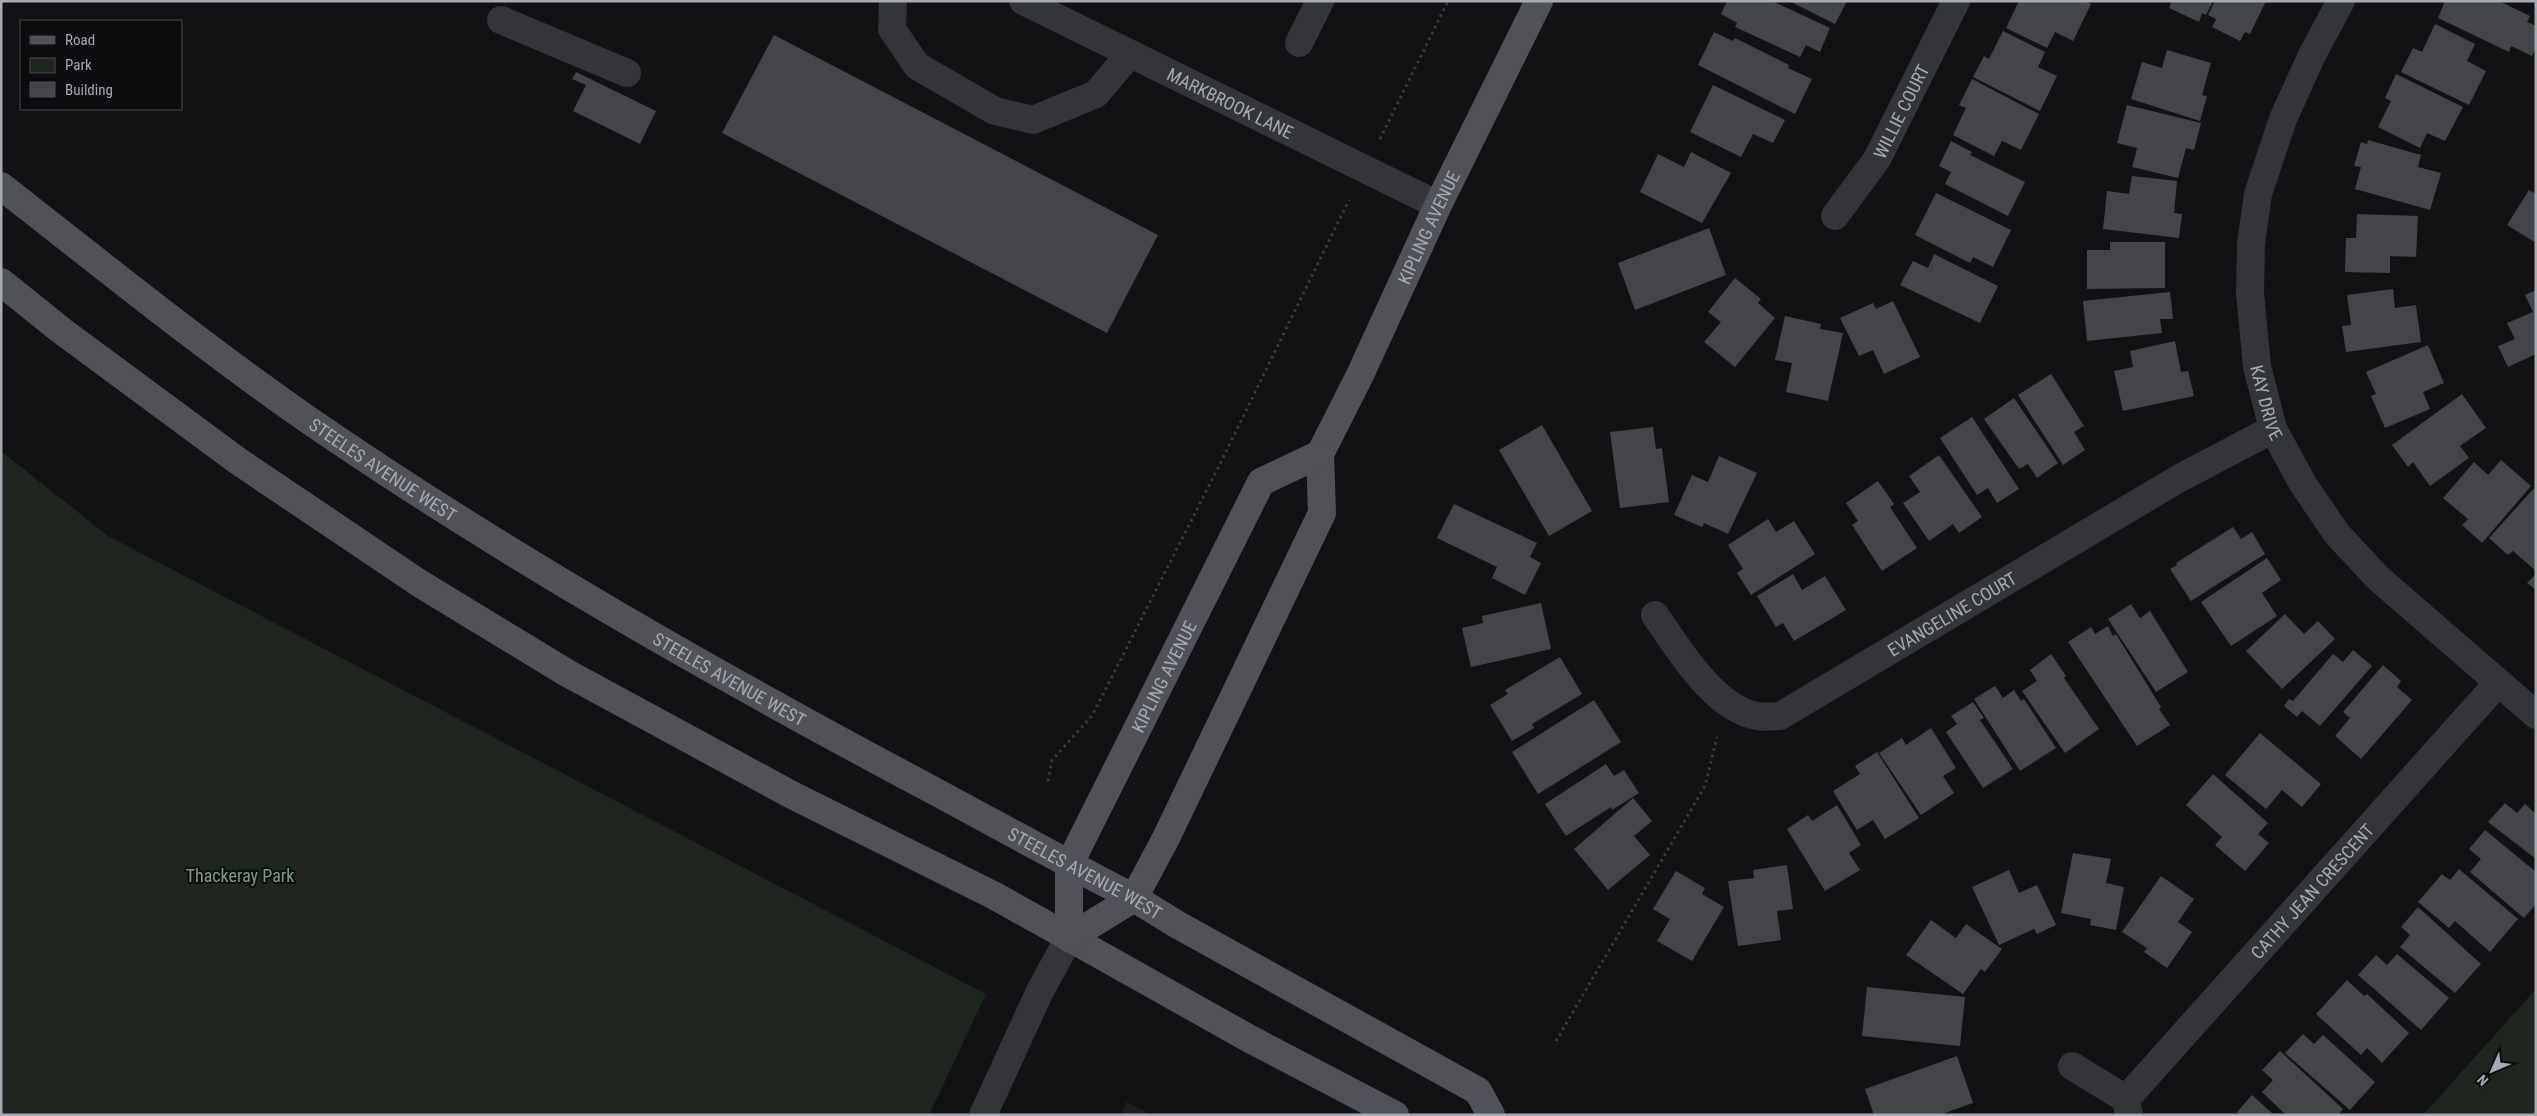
<svg xmlns="http://www.w3.org/2000/svg" width="2537" height="1116" font-family="'Roboto Condensed',sans-serif">
<style>
.built{fill:#1e1e20}
.green{fill:#1f261f}
.building{fill:#444549}
.lines{fill:none;stroke-linecap:round;stroke-linejoin:round}
.path{stroke:#3a3c3f;stroke-width:3;stroke-dasharray:2.5 4;stroke-linecap:butt}
.minor{stroke:#333538;stroke-width:28}
.major{stroke:#505257;stroke-width:28}
.labels{text-anchor:middle;dominant-baseline:central;stroke-width:4;stroke-linejoin:round;paint-order:stroke}
.street-label{font-size:18px;fill:#a5aab3;stroke:#0d0d0f}
.park-label{font-size:18px;fill:#7e9d7d;stroke:#0d0d0f}
</style>
<rect width="100%" height="100%" fill="#121214"/>
<!-- built -->
<path class="built" d="M1126 1102H1127L1152 1115H1121Z"/>
<!-- green -->
<path class="green" d="M1 451 108 536 986 994 929 1115H1Z
M2536 989V1115H2423Z"/>
<!-- building -->
<path class="building" d="M1727 1H1772L1830 28 1820 52 1806 45 1800 57 1735 27 1737 23 1721 14Z
M1789 1H1847L1835 24Z
M2019 1H2085L2091 4 2073 41 2055 32 2047 48 2006 28Z
M2172 1H2213L2206 15 2202 13 2199 22 2169 8Z
M2215 1H2266L2250 34 2245 32 2240 41 2212 27 2216 19 2208 15Z
M2445 1H2499L2530 16 2527 22 2536 26V48L2532 56 2511 46 2509 52 2438 18Z
M2435 24 2475 44 2467 61 2486 71 2469 105 2401 72 2413 48 2422 52Z
M2003 31 2045 52 2038 67 2057 76 2040 111 1973 77 1984 56 1989 59Z
M1714 32 1733 41 1735 38 1789 65 1788 68 1812 79 1795 114 1698 65Z
M774 35 1158 235 1107 333 722 133Z
M2167 50 2211 63 2202 95 2207 96 2200 121 2131 99 2142 62 2162 68Z
M576 72 656 111 640 144 573 111 586 85 572 79Z
M2396 74 2463 107 2445 141 2427 133 2420 148 2378 127 2391 101 2385 98Z
M1972 79 2039 114 2021 150 2002 141 1994 156 1953 135 1966 108 1959 105Z
M1713 85 1785 120 1773 143 1753 134 1741 157 1690 132Z
M2127 105 2201 123 2194 150 2186 148 2178 178 2132 167 2137 148 2117 143Z
M2368 140 2421 155 2418 167 2441 173 2430 210 2355 189 2361 167 2354 166 2361 142 2367 144Z
M1951 141 1972 152 1970 155 2025 182 2008 216 1945 184 1951 172 1939 166Z
M1691 152 1731 173 1702 223 1640 192 1658 154 1684 167Z
M2132 176 2177 181 2174 213 2182 214 2179 238 2103 229 2107 191 2129 194Z
M2529 190 2536 194V243L2507 225Z
M1936 193 2011 230 1993 267 1973 257 1970 263 1915 235Z
M2357 214 2418 216 2416 257 2390 256V273L2345 272 2346 238H2356Z
M1709 228 1726 275 1635 310 1618 263Z
M2110 242H2165V288L2087 289V250H2110Z
M1934 254 1998 286 1980 323 1900 285 1913 261 1928 268Z
M1735 278 1761 299 1758 303 1775 318 1735 367 1704 342 1721 322 1708 312Z
M2393 289 2395 308 2416 305 2421 342 2346 352 2342 326 2351 325 2347 295Z
M2536 290V354L2508 367 2498 346 2515 339 2507 323 2533 312 2525 295Z
M2170 292 2173 319H2160L2162 333 2087 341 2083 301Z
M1893 301 1920 357 1884 374 1873 350 1859 356 1840 318 1873 303 1876 309Z
M1785 316 1821 324 1820 329 1843 333 1828 401 1786 392 1792 363 1775 360Z
M2175 341 2181 372 2188 371 2194 396 2123 411 2114 371 2133 367 2130 351Z
M2428 345 2444 383 2423 392 2430 409 2385 428 2371 396 2376 394 2366 372Z
M2051 374 2084 426 2074 432 2085 450 2063 465 2018 395Z
M2462 394 2486 428 2460 446 2469 458 2430 486 2413 462 2408 467 2392 445Z
M2014 398 2058 463 2037 478 2028 464 2019 469 1984 419Z
M1972 417 2019 489 1997 503 1988 488 1977 495 1940 438Z
M1542 425 1592 511 1549 536 1499 450Z
M1653 427 1656 449 1662 448 1669 502 1620 508 1610 432Z
M1939 455 1982 517 1959 533 1953 524 1929 541 1903 503 1920 492 1909 476Z
M1719 456 1757 473 1728 534 1704 523 1702 527 1674 515 1692 475 1708 482Z
M2501 460 2531 486 2482 543 2462 525 2468 519 2443 498 2474 462 2488 475Z
M1878 481 1894 504 1890 507 1917 548 1882 571 1852 525 1858 521 1846 503Z
M2536 486V571L2513 551 2508 555 2489 538Z
M1454 504 1537 543 1530 557 1541 563 1525 595 1492 578 1497 567 1437 538Z
M1768 519 1776 532 1794 521 1815 554 1751 595 1737 573 1743 569 1728 545Z
M2233 527 2241 539 2252 532 2265 554 2191 601 2170 569 2177 565 2176 563Z
M2267 558 2281 580 2262 593 2277 616 2231 646 2201 602Z
M1793 574 1802 590 1825 576 1846 610 1794 641 1783 623 1776 627 1757 596Z
M2536 574V590L2527 583Z
M1541 603 1551 649 1471 667 1462 628 1483 623 1482 616Z
M2131 604 2140 618 2150 611 2188 672 2156 692 2108 619Z
M2285 614 2304 634 2318 621 2335 639 2282 689 2246 651Z
M2108 626 2113 636 2116 634 2161 707 2159 709 2170 725 2137 746 2068 642 2091 627 2095 634Z
M2353 650 2372 666 2320 726 2302 711 2297 717 2284 706 2289 699 2293 701 2333 654 2343 662Z
M2051 654 2066 676 2064 678 2099 729 2065 753 2022 691 2037 681 2030 670Z
M1560 657 1582 694 1532 724 1534 728 1512 741 1490 705 1508 694 1505 690Z
M2383 665 2401 681 2397 687 2412 700 2361 759 2335 736 2350 718 2343 712Z
M1995 686 2003 698 2014 690 2021 701 2024 699 2056 748 2020 771 1974 699Z
M1594 700 1621 742 1538 794 1512 752Z
M1973 702 1984 718 1980 720 2013 769 1983 788 1946 732 1957 724 1951 716Z
M1931 728 1956 768 1943 776 1954 793 1921 815 1879 753 1902 738 1906 745Z
M2260 733 2321 784 2302 807 2282 790 2266 809 2225 775Z
M1877 752 1919 818 1885 839 1873 820 1857 830 1833 791 1860 774 1855 766Z
M1606 764 1614 776 1624 770 1639 793 1612 810 1611 807 1566 836 1545 804Z
M2213 774 2268 823 2258 834 2269 843 2245 871 2215 845 2222 837 2186 805Z
M1633 798 1652 821 1634 836 1650 855 1608 890 1574 849Z
M2505 803 2517 813 2525 804 2536 814V859L2488 822Z
M1837 805 1861 845 1849 853 1860 870 1825 891 1787 829 1808 815 1812 821Z
M2485 830 2536 872V904L2524 918 2470 872 2481 859 2469 849Z
M2073 853 2111 859 2106 883 2124 887 2116 930 2090 925 2091 919 2061 913Z
M1787 865 1793 909 1777 911 1781 940 1738 946 1728 881 1754 878 1753 870Z
M2459 869 2518 919 2490 952 2455 921 2449 928 2418 902 2442 874 2450 880Z
M2009 870 2019 893 2037 885 2056 925 2037 934 2034 929 1999 945 1972 887Z
M1676 871 1705 888 1702 894 1724 907 1692 961 1657 941 1670 919 1653 909Z
M2161 876 2194 899 2178 922 2192 932 2167 968 2144 952 2147 948 2122 932Z
M2418 907 2481 964 2455 993 2400 947 2410 935 2401 927Z
M1931 920 1956 938 1966 924 2002 949 1985 972 1981 969 1963 994 1906 955Z
M2397 954 2449 998 2421 1030 2358 975 2376 955 2387 965Z
M2347 980 2364 996 2367 994 2409 1033 2382 1063 2367 1048 2361 1055 2316 1014Z
M1867 987 1965 997 1960 1046 1862 1036Z
M2303 1034 2314 1044 2323 1035 2375 1082 2350 1110 2285 1053Z
M2280 1051 2343 1109 2338 1115H2286L2262 1092 2273 1080 2262 1070Z
M1957 1056 1973 1103 1939 1115H1874L1865 1089Z
M2252 1095 2274 1115H2240L2237 1112Z"/>
<g class="lines">
<!-- path -->
<path class="path" d="M1380 139 1448 1
M1048 781 1052 760 1092 716 1219 466 1349 200
M1556 1041 1705 786 1717 737"/>
<!-- minor -->
<g class="minor">
<path d="M893 1 892 29 917 66 995 111 1033 120 1096 94 1129 55"/>
<path id="s1" d="M1023 1 1438 205"/>
<path id="s2" d="M2341 1 2312 55 2283 119 2258 194 2251 244 2250 293 2257 366 2273 429 2303 484 2337 534 2378 578 2536 715"/>
<path d="M501 20 627 73"/>
<path d="M1299 43 1320 1"/>
<path id="s3" d="M1835 216 1877 159 1956 1"/>
<path id="s4" d="M1655 615C1678 648 1714 709 1757 716 1765 717 1773 716 1780 716L2178 479 2273 429"/>
<path d="M2072 1066 2126 1099 2129 1115"/>
<path id="s5" d="M2126 1099 2497 684"/>
<path d="M983 1115 1040 991 1069 938"/>
</g>
<!-- major -->
<g class="major">
<path id="s6" d="M1 186C102 265 202 346 307 419 509 558 722 678 938 793 1003 828 1068 864 1134 898L1178 925 1478 1091 1491 1115"/>
<path d="M1 282 62 331 238 461 419 583 567 673 792 795 995 896 1250 1039 1395 1115"/>
<path id="s7" d="M1069 938 1134 898 1166 838 1322 513 1320 454 1360 375 1438 205 1539 1"/>
<path id="s8" d="M1069 938V865L1261 482 1320 454"/>
</g>
</g>
<g class="labels">
<!-- street labels -->
<g class="street-label">
<text stroke="none"><textPath href="#s1" startOffset="231">MARKBROOK LANE</textPath></text>
<text stroke="none"><textPath href="#s3" startOffset="124">WILLIE COURT</textPath></text>
<text stroke="none"><textPath href="#s7" startOffset="815">KIPLING AVENUE</textPath></text>
<text stroke="none"><textPath href="#s2" startOffset="421">KAY DRIVE</textPath></text>
<text stroke="none"><textPath href="#s6" startOffset="476">STEELES AVENUE WEST</textPath></text>
<text stroke="none"><textPath href="#s4" startOffset="370">EVANGELINE COURT</textPath></text>
<text stroke="none"><textPath href="#s8" startOffset="284">KIPLING AVENUE</textPath></text>
<text stroke="none"><textPath href="#s6" startOffset="881">STEELES AVENUE WEST</textPath></text>
<text stroke="none"><textPath href="#s6" startOffset="1286">STEELES AVENUE WEST</textPath></text>
<text stroke="none"><textPath href="#s5" startOffset="279">CATHY JEAN CRESCENT</textPath></text>
</g>
<!-- park labels -->
<g class="park-label">
<text x="240" y="875">Thackeray Park</text>
</g>
</g>
<!-- border -->
<rect width="2537" height="1116" fill="none" stroke="#a5aab3" stroke-width="5"/>
<!-- legend -->
<rect x="20" y="20" width="162" height="90" fill="#0d0d0f" stroke="#4a4c51"/>
<rect x="30" y="36" width="25" height="8" fill="#505257" stroke="#4a4c51"/>
<text x="65" y="45" font-size="15" fill="#a5aab3">Road</text>
<rect x="30" y="58" width="25" height="15" fill="#1f261f" stroke="#4a4c51"/>
<text x="65" y="70" font-size="15" fill="#a5aab3">Park</text>
<rect x="30" y="82" width="25" height="15" fill="#444549" stroke="#4a4c51"/>
<text x="65" y="95" font-size="15" fill="#a5aab3">Building</text>
<!-- north arrow -->
<g transform="translate(2492 1071) rotate(225)" stroke="#0d0d0f" stroke-width="4" paint-order="stroke">
<path d="M0-4L9 19L0 12L-9 19Z" fill="#a5aab3"/>
<text y="-8" font-size="14" font-weight="bold" text-anchor="middle" fill="#a5aab3">N</text>
</g>
</svg>
